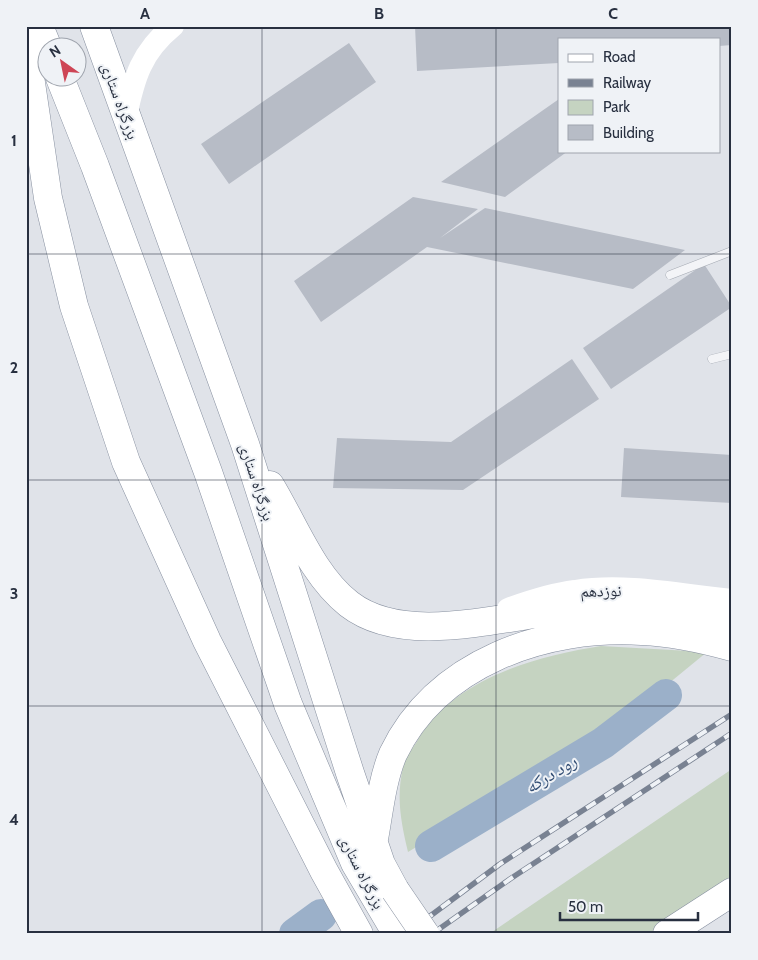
<svg xmlns="http://www.w3.org/2000/svg" width="758" height="960" font-family="Cabin,'Noto Naskh Arabic',sans-serif">
<style>
.green{fill:#c5d3c1}
.lines{fill:none;stroke-linecap:round;stroke-linejoin:round}
.river{stroke:#9bb0c9;stroke-width:32}
.building{fill:#b7bcc6}
.lane-casing{stroke:#a5aab3;stroke-width:9}
.highway-casing{stroke:#8790a0;stroke-width:29}
.lane{stroke:#f3f4f7;stroke-width:8}
.secondary{stroke:#fff;stroke-width:22}
.highway{stroke:#fff;stroke-width:28}
.rail-casing{stroke:#798292;stroke-width:5.5}
.rail{stroke:#eff2f6;stroke-width:4;stroke-dasharray:11;stroke-linecap:butt}
.highway-bridge-casing{stroke:#8790a0;stroke-width:29;stroke-linecap:butt}
.highway-bridge{stroke:#fff;stroke-width:28}
.grid{fill:none;stroke:#283040;stroke-width:1;stroke-opacity:0.55}
.labels{text-anchor:middle;dominant-baseline:central;stroke-width:4;stroke-linejoin:round;paint-order:stroke}
.street-label{font-size:16px;fill:#283040;stroke:#eff2f6}
.water-label{font-size:18px;font-style:italic;fill:#334e74;stroke:#eff2f6}
.neatline{fill:none;stroke:#283040;stroke-width:2}
.grid-label{font-size:16px;text-anchor:middle;font-weight:bold;fill:#283040}
</style>
<rect width="100%" height="100%" fill="#e0e3e9"/>
<!-- green -->
<path class="green" d="M601 646 707 652 646 702 579 749 408 852C401 822 396 798 403 767 405 759 411 750 416 743 452 679 533 657 601 646Z
M732 769V880L650 934H489Z"/>
<g class="lines">
<!-- river -->
<path class="river" d="M431 846 603 743 666 695
M295 934 321 915"/>
</g>
<!-- building -->
<path class="building" d="M415 26H732V45L719 46V39H559V63L417 71Z
M349 43 376 82 229 184 201 144Z
M559 99V151H568L505 197 441 182Z
M413 197 478 209 440 238 485 208 685 250 633 289 427 247 321 322 294 281Z
M704 264 732 307 611 389 583 348Z
M572 359 599 399 463 490 333 488 337 438 451 442Z
M624 448 732 455V503L621 497Z"/>
<g class="lines">
<!-- lane casing -->
<g class="lane-casing">
<path id="lane" d="M670 275 732 251
M712 359 732 354"/>
</g>
<!-- highway casing -->
<g class="highway-casing">
<path id="highway" d="M39 26 48 48
M94 26 245 444 350 773 381 864 395 890
M26 49 48 198 74 306 126 462 207 641 324 871 359 934
M60 78 95 166 208 472 288 704 355 863 397 934
M270 485C294 524 312 575 349 604 411 652 523 608 597 607 642 606 688 612 732 622
M374 839C379 812 382 780 393 754 437 662 546 625 642 631 672 632 703 639 732 647
M667 934 732 892"/>
</g>
<!-- lane -->
<use href="#lane" class="lane"/>
<!-- secondary -->
<path class="secondary" d="M126 116C134 78 141 52 173 26
M508 609C530 601 552 594 575 591 626 583 681 595 732 600"/>
<!-- highway -->
<use href="#highway" class="highway"/>
<!-- rail casing -->
<g class="rail-casing">
<path id="rail" d="M406 934 500 864 732 714
M432 934 510 879 732 733"/>
</g>
<!-- rail -->
<use href="#rail" class="rail"/>
<!-- highway-bridge casing -->
<g class="highway-bridge-casing">
<path id="highway-bridge" d="M395 890 425 934"/>
</g>
<!-- highway-bridge -->
<use href="#highway-bridge" class="highway-bridge"/>
</g>
<!-- grid -->
<path class="grid" d="M262 26V934M496 26V934M26 254H732M26 480H732M26 706H732"/>
<g class="labels">
<!-- street labels -->
<g class="street-label">
<text transform="translate(120 101) rotate(70)">بزرگراه ستاری</text>
<text transform="translate(257 482) rotate(72)">بزرگراه ستاری</text>
<text transform="translate(601 591) rotate(-1)">نوزدهم</text>
<text transform="translate(362 872) rotate(63)">بزرگراه ستاری</text>
</g>
<!-- water labels -->
<g class="water-label">
<text transform="translate(551 774) rotate(-31)">رود درکه</text>
</g>
</g>
<!-- border -->
<rect width="758" height="960" fill="none" stroke="#eff2f6" stroke-width="55"/>
<!-- legend -->
<rect x="558" y="38" width="162" height="115" fill="#eff2f6" stroke="#9fa4ad"/>
<rect x="568" y="54" width="25" height="8" fill="#ffffff" stroke="#9fa4ad"/>
<text x="603" y="62" font-size="15" fill="#283040">Road</text>
<rect x="568" y="79" width="25" height="8" fill="#798292" stroke="#9fa4ad"/>
<text x="603" y="88" font-size="15" fill="#283040">Railway</text>
<rect x="568" y="100" width="25" height="15" fill="#c5d3c1" stroke="#9fa4ad"/>
<text x="603" y="112" font-size="15" fill="#283040">Park</text>
<rect x="568" y="125" width="25" height="15" fill="#b7bcc6" stroke="#9fa4ad"/>
<text x="603" y="138" font-size="15" fill="#283040">Building</text>
<!-- north arrow -->
<g transform="translate(62 62) rotate(327)"><circle r="24" fill="#eff2f6" stroke="#9fa4ad"/>
<path d="M0-4L9 19L0 12L-9 19Z" fill="#ce4555"/>
<text y="-8" font-size="14" font-weight="bold" text-anchor="middle" fill="#283040">N</text>
</g>
<!-- scale -->
<path d="M560 912v8h138v-8" fill="none" stroke="#283040" stroke-width="2.5"/>
<text x="568" y="912" font-size="15" fill="#283040" stroke="#eff2f6" stroke-width="4" paint-order="stroke">50 m</text>
<rect x="28" y="28" width="702" height="904" class="neatline"/>
<g class="grid-label">
<text x="145" y="19">A</text>
<text x="379" y="19">B</text>
<text x="613" y="19">C</text>
<text x="14" y="146">1</text>
<text x="14" y="373">2</text>
<text x="14" y="599">3</text>
<text x="14" y="825">4</text>
</g>
</svg>
